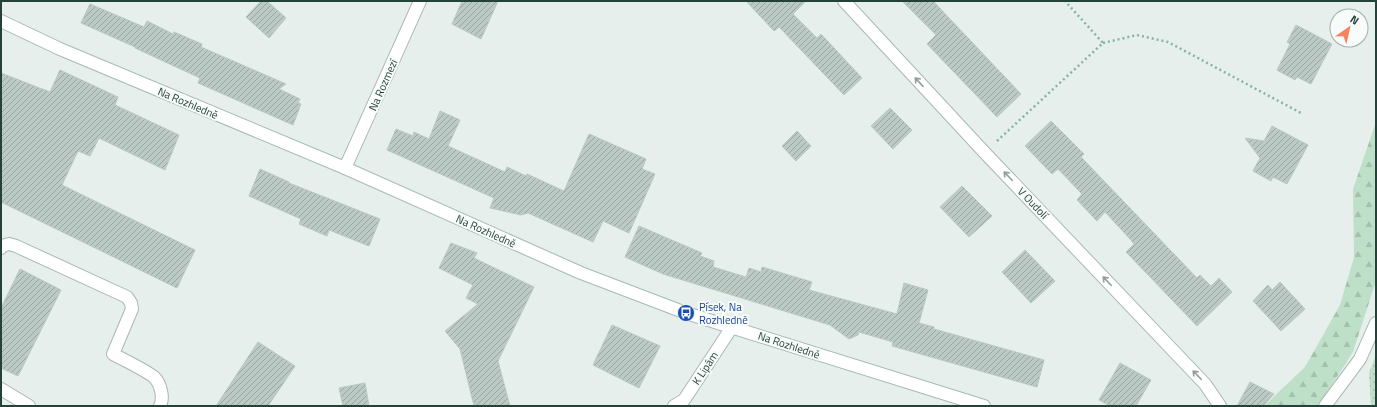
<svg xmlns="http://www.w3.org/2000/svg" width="1377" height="407" font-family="'Titillium Web',sans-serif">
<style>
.grass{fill:url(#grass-dots)}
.forest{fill:url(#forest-firs)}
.building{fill:url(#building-hatch);stroke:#b8c9c2}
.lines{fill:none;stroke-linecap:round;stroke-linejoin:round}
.lane-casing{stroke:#a8b8b2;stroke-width:14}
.street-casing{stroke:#a8b8b2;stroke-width:14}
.secondary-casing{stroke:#a4bbb3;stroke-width:14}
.path{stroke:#86b3a5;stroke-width:2.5;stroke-dasharray:2 3;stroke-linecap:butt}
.lane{stroke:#fff;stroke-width:12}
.street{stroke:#fff;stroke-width:12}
.secondary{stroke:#fff;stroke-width:12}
.oneway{stroke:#92a09c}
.labels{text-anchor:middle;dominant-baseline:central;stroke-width:4;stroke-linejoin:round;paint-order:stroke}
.street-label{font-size:11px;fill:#24423a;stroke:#f7fbf9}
.transit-label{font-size:11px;fill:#164399;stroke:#f7fbf9;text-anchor:start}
</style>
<defs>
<pattern id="grass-dots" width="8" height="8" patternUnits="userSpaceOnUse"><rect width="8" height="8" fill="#bfe0c8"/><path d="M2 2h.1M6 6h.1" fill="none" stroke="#a4c1ad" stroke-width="1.8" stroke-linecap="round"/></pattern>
<pattern id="forest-firs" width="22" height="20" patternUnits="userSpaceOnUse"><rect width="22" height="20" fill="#bfe0c8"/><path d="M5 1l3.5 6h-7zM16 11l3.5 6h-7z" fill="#a4c1ad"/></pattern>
<pattern id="building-hatch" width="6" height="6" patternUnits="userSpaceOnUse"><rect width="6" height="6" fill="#bbcac4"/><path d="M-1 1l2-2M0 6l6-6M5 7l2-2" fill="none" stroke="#98a6a0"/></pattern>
</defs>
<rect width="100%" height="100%" fill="#e6efeb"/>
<!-- grass -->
<path class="grass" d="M1376 355V406H1371L1369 373Z"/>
<!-- forest -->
<path class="forest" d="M1376 122V281L1353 352 1318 406H1264L1305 367 1340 305 1354 257 1353 189Z"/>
<!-- building -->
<path class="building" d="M261 1H267L286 18 269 38 246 17Z
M462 1H498L481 39 452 24Z
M746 1H806L793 14 817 38 821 34 862 78 844 95 779 27 774 31Z
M902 1H933L1021 94 997 117 927 44 936 35Z
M90 4 144 27 147 21 173 34 174 32 202 44 201 47 286 84 279 89 300 99 298 103 301 104 293 125 198 83 200 78 135 48V47L81 23Z
M1296 25 1332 44 1311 84 1297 77 1295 80 1277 70 1290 44 1287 42Z
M60 70 118 97 115 105 179 135 165 170 99 138 90 156 78 151 62 185 195 250 177 288 1 202V73L50 92Z
M890 108 912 130 893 149 871 126Z
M440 111 460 120 448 146 505 172 507 167 526 176 527 174 564 191 589 134 646 159 642 169 655 174 629 233 603 221 593 242 528 213 521 215 490 208 494 198 387 150 396 129 413 136 414 132 429 139Z
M1051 121 1084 154 1081 157 1197 278 1200 275 1211 286 1219 278 1232 292 1197 326 1126 252 1134 244 1130 239 1105 212 1097 221 1077 200 1082 194 1058 169 1052 174 1025 146Z
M1272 126 1308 145 1287 184 1273 177 1271 181 1253 171 1260 158 1245 138 1264 141Z
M797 131 811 146 796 161 782 146Z
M260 169 289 182V183L380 219 369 246 329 230 327 236 299 224 301 219 249 196Z
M962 186 992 216 969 237 940 207Z
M639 226 702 253 700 256 714 261 713 267 746 277 749 268 761 272 762 267 812 282 809 290 897 314 904 283 928 290 919 323 934 327V329L1044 360 1037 387 892 346 893 342 859 332 858 335 849 339 830 325 663 274 625 257Z
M451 243 477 253 474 258 534 287 498 361 510 406H474L460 349 445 331 478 304 466 298 473 285 439 268Z
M1025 250 1055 281 1031 303 1002 272Z
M20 269 61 290 18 376 1 368V308Z
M1280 282 1305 309 1281 331 1253 301 1268 285 1272 290Z
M612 325 660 346 639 388 593 365Z
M258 342 295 366 268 406H216Z
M1120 363 1151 380 1136 406H1118L1117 405 1110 406 1099 400Z
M1250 382 1274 394 1263 406H1237Z
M365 383 369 406H343L339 388Z"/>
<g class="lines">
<!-- lane casing -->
<g class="lane-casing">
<path id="lane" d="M1 248 2 246 9 244 16 246 127 297 131 303 132 309 113 354C124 360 145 370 154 377 161 384 164 398 160 406
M1 389 29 406"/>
</g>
<!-- street casing -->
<g class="street-casing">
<path id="street" d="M844 1 985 153 1205 384 1220 406
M345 168 420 1
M674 406 684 400 732 327
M1325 406 1360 359 1376 323"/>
</g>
<!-- secondary casing -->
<g class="secondary-casing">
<path id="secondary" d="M1 21 60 49 345 168 581 273 686 313 984 406"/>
</g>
<!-- path -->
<path class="path" d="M1103 43 1137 35 1168 42 1301 113
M997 141 1103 43 1065 1"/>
<!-- lane -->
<use href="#lane" class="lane"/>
<!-- street -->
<use href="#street" class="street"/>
<!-- secondary -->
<use href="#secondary" class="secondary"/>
</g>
<!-- one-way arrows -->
<defs><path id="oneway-shaft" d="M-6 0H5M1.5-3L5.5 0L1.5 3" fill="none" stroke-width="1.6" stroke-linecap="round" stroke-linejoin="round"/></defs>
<g class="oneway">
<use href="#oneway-shaft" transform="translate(919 82) rotate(-133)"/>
<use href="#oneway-shaft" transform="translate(1008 176) rotate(-134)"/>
<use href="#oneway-shaft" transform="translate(1107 281) rotate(-134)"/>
<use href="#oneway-shaft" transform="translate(1197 375) rotate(-134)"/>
</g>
<!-- icons -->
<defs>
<g id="bus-disc" transform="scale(0.9)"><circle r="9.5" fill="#1a4fb4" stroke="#f7fbf9"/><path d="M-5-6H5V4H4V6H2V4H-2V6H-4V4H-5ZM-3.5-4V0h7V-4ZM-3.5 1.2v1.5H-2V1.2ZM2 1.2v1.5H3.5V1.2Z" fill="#fff"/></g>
</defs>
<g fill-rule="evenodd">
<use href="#bus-disc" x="686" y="313"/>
</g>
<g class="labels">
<!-- street labels -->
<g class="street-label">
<text transform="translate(383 85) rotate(-66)">Na Rozmezí</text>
<text transform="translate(188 103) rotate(23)">Na Rozhledně</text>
<text transform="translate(1033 203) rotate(46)">V Oudolí</text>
<text transform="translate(486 231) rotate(24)">Na Rozhledně</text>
<text transform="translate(789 345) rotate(18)">Na Rozhledně</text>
<text transform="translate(705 368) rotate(-57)">K Lipám</text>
</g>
<!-- transit labels -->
<g class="transit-label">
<text x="699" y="307">Písek, Na<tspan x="699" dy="13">Rozhledně</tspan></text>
</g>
</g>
<!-- border -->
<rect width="1377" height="407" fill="none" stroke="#24423a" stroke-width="4"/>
<!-- north arrow -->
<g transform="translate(1349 28) rotate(34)"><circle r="19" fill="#f7fbf9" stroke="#a3b1ad"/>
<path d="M0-3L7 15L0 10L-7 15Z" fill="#f4845f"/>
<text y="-6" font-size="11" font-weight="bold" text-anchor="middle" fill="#24423a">N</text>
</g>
</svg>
